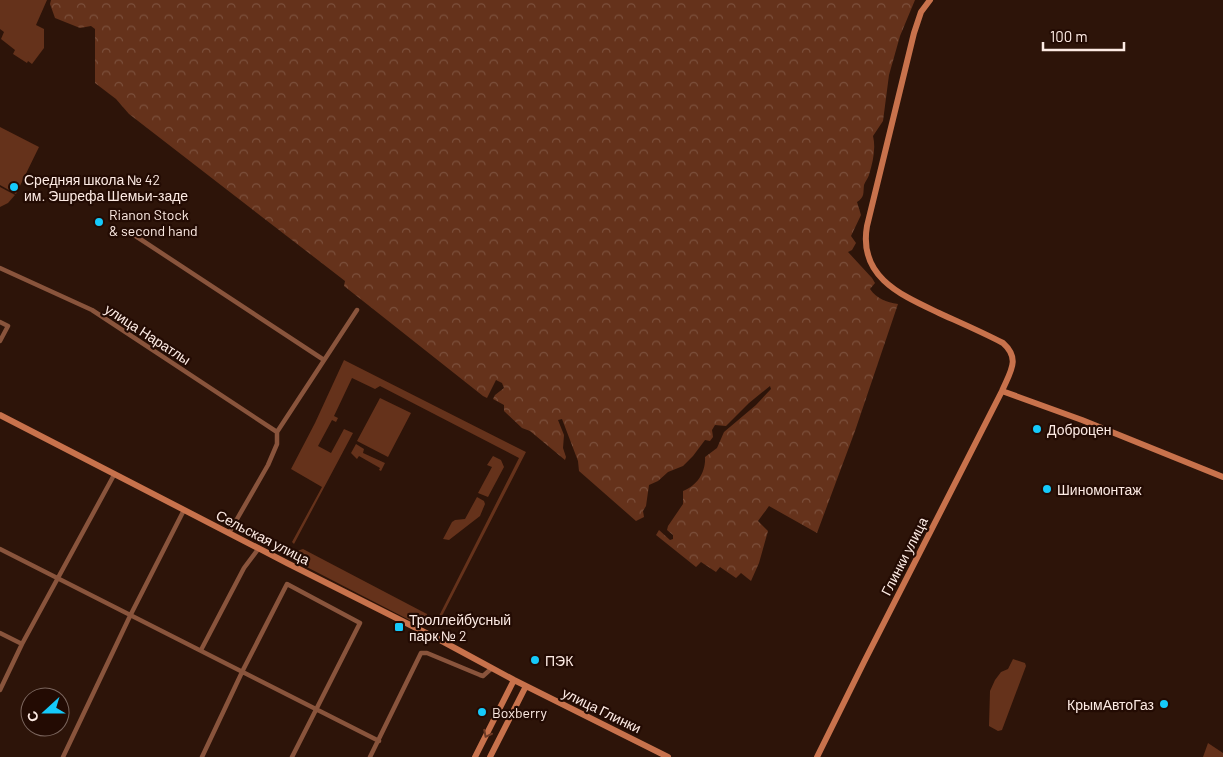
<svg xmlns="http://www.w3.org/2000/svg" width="1223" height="757" font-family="Barlow,sans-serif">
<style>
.green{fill:#65321b}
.forest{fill:url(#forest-crowns)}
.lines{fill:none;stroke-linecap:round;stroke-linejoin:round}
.minor{stroke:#89543c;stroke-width:4.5}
.secondary{stroke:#c8724c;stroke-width:6}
.oneway{stroke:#6d3924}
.poi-dot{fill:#15cafb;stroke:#230b03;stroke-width:2}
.labels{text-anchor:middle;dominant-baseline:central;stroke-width:4.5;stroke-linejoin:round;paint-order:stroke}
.poi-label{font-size:14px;fill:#fdebe4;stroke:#230b03;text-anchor:start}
.street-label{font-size:14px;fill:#fdebe4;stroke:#230b03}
</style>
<defs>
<pattern id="forest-crowns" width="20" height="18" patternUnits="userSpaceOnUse" patternTransform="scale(1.25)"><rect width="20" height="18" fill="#65321b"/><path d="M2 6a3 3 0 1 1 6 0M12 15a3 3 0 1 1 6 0" fill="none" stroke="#7c503c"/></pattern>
</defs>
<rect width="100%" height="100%" fill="#2d1409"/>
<!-- green -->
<path class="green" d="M0 0H47L36 25 44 29V48L32 64 28 61 27 63 13 54 15 50 1 39 4 32 0 29Z
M0 127 39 147 16 194 0 185Z
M0 187 15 195 8 203 0 207Z
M344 360 526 452 442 616H439L519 458 380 386 375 389 352 378 334 416 338 418 336 422 332 420 318 446 331 453 344 429 353 433 294 544 292 542 322 487 291 469 315 423Z
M380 398 411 413 388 457 357 441Z
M356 444 364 449 363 453 385 463 381 471 379 470 380 468 359 456 357 459 351 453Z
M493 456 501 460 504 467 488 497 478 493 492 467 487 465Z
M477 497 484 501 485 504 480 516 449 540 443 539 452 522 455 520 465 519Z
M303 549 425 613 427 614 426 621 419 625 297 562 294 557 297 551Z
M1013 659 1025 663 1026 666 1002 730 998 731 989 726 990 691 995 680 1001 672 1008 669Z
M1208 743 1223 753V757H1203Z"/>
<!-- forest -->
<path class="forest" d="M51 0H915L900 36 889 75 883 121 873 136C876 148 873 162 869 175 868 178 865 182 864 185 863 193 865 197 857 202L861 215 851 236 856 243 852 250 848 252 872 278 875 283 870 289C877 299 886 302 898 304L855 431 817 533 769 506 758 521 768 531 759 563 751 581 741 573 736 578 720 567 716 572 701 562 696 567 656 535 659 530 670 540 673 539V535L667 530 668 526 683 504V491C697 486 706 472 705 457L717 448 724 432 756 405 771 389 770 386 749 403 726 426 715 425 712 430 713 437 710 441 705 440 693 456 683 466 668 472 658 481 649 485 646 506 643 511 644 517 636 521 579 471 578 461 562 419 558 420 564 435 563 448 566 457 565 460 530 431 522 428 504 411V405L493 399 495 395 504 388 502 383 496 380 487 398 483 396 344 286 345 281 129 114 116 99 95 83V29L91 26 80 28 55 18 50 4Z"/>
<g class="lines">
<!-- minor -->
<path class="minor" d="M134 235 324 360
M0 268 92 310 277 432
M0 322 8 326 0 341
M229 533 268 465 277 444V432L357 310
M0 549C126 613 253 676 379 741
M0 633 22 644
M201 650 244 568 259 548
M0 690 22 644 114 475
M63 757 130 616 184 510
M202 757 243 670 287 584 360 623 292 757
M370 757 421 653H427L480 675 483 676 492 668"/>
<!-- secondary -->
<path class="secondary" d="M1002 391 1082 420 1223 477
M0 415 287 563 440 640 514 680 668 757
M475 757 514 680
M490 757 526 686
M817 757 864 662 1002 391C1010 372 1021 359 1003 343 982 332 961 323 939 313 901 295 858 277 867 226L914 33 921 12 930 0"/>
</g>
<!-- one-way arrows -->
<defs><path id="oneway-chevron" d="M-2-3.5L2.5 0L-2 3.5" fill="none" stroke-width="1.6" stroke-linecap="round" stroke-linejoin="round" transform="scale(1.25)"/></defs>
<use class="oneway" href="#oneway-chevron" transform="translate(487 734) rotate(117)"/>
<!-- markers -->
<g class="poi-dot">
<circle cx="14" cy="187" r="5"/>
<circle cx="99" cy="222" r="5"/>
<circle cx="1037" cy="429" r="5"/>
<circle cx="1047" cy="489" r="5"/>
<rect x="394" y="622" width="10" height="10" rx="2.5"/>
<circle cx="535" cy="660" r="5"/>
<circle cx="1164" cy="704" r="5"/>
<circle cx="482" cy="712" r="5"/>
</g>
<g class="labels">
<!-- poi labels -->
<g class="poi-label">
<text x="24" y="179">Средняя школа № 42<tspan x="24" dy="16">им. Эшрефа Шемьи-заде</tspan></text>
<text x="109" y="214">Rianon Stock<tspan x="109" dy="16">&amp; second hand</tspan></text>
<text x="1047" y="429">Доброцен</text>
<text x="1057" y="489">Шиномонтаж</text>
<text x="409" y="619">Троллейбусный<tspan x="409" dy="16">парк № 2</tspan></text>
<text x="545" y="660">ПЭК</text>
<text x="1154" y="704" text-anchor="end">КрымАвтоГаз</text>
<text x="492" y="712">Boxberry</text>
</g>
<!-- street labels -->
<g class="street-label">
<text transform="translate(148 334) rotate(33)">улица Наратлы</text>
<text transform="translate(263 537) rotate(27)">Сельская улица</text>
<text transform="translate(904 556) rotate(-63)">Глинки улица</text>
<text transform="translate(602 710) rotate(26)">улица Глинки</text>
</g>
</g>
<!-- north arrow -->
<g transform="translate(45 712) rotate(249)"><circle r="24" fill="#230b03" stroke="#7a655d"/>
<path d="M0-4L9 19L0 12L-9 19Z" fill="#15cafb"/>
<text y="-8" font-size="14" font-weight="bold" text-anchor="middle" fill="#fdebe4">С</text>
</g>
<!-- scale -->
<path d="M1043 42v8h81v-8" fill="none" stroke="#fdebe4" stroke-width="2.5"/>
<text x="1050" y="42" font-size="15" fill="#fdebe4" stroke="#230b03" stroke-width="4" paint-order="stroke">100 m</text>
</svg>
